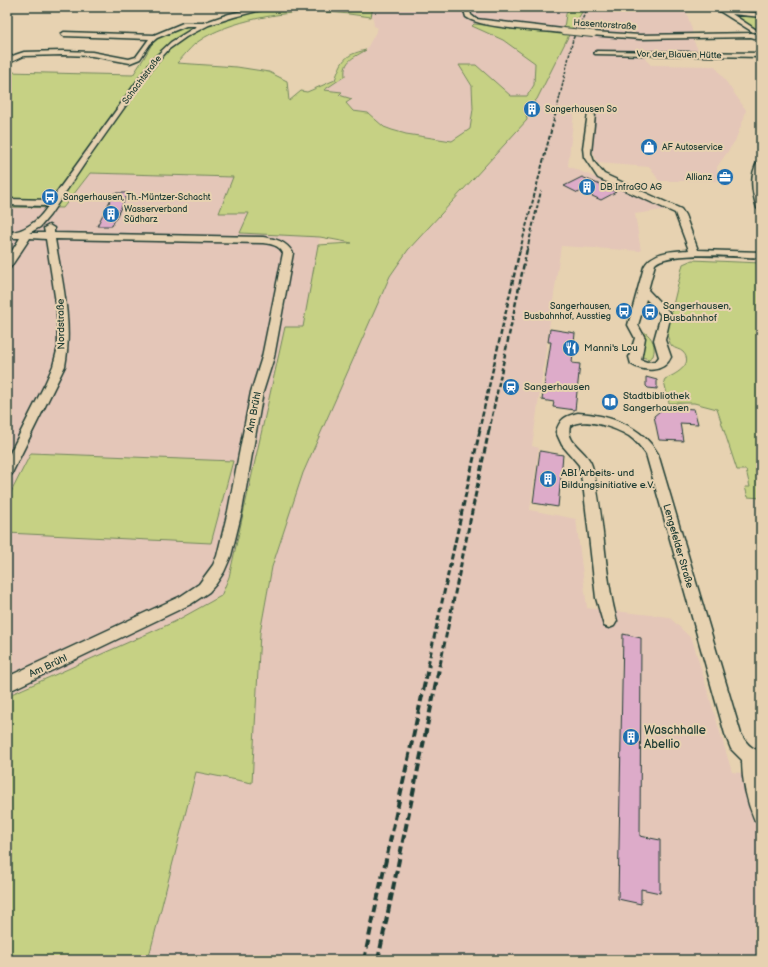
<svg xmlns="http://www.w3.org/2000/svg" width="768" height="967" font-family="'Balsamiq Sans',sans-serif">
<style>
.built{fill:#e4c6b8}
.green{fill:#c6d184;stroke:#72875c}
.building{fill:#ddabc9;stroke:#1f3d34}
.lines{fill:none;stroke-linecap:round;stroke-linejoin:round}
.minor-casing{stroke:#1f3d34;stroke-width:3}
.minor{fill:#e7d2b1;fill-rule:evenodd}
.rail-far4{stroke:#1f3d34;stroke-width:1.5;stroke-dasharray:3 1.5;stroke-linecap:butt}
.rail-far3{stroke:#1f3d34;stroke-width:2;stroke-dasharray:4 2;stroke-linecap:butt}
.rail-far2{stroke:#1f3d34;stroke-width:2.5;stroke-dasharray:5 2.5;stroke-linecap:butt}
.rail-far1{stroke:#1f3d34;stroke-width:3;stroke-dasharray:6 3;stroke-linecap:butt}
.rail{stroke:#1f3d34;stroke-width:4;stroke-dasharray:8 4;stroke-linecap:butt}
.minor-bridge-casing{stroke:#1f3d34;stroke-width:8;stroke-linecap:butt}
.minor-bridge{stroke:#e7d2b1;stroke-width:6}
.labels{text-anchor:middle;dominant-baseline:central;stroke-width:4;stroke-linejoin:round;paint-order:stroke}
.far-street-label{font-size:9px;fill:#1f3d34;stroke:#e7d2b1}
.far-poi-label{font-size:9px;fill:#1f3d34;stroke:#e7d2b1;text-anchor:start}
.poi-label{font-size:10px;fill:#1f3d34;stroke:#e7d2b1;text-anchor:start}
.street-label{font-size:10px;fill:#1f3d34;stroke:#e7d2b1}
.near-poi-label{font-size:12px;fill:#1f3d34;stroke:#e7d2b1;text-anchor:start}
</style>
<rect width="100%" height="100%" fill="#e7d2b1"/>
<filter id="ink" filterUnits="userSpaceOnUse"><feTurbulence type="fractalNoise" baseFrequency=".025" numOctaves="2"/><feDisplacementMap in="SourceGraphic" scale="8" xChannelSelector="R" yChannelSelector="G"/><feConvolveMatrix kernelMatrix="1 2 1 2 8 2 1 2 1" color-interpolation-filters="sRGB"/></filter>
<g filter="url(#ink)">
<!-- built -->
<path class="built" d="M373 7 473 9V7H569L566 14 572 29 585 7H685L692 30V38L702 57 646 56 647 61 651 65 715 66 746 110 744 118 735 141 717 167V181H659L650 167 597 163 593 151V115L574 113 568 166 669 209 635 214 641 251 561 246 532 446 539 448 530 510 576 519 587 608 669 617 692 639 732 772 761 775V960H148L196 772 251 783 260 633 272 567 303 473 373 312 390 276 408 250 468 186 504 144 526 111 537 99 570 33 473 26 503 40 535 63 534 85 527 96H511L476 66 459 65 472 86 473 119 470 129 452 141 406 134 384 127 368 113 353 111 346 103 351 100 339 95 342 93 323 90 345 76 344 69 346 63 366 50 378 28 374 26 373 18 371 17Z
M90 173 234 177 219 212 250 213 241 233 320 237 303 328 285 327 229 577 221 596 174 622 125 645 40 680 7 696V207L63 208Z"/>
<!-- green -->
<path class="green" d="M277 7H373L371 17C355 15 339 12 323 12 288 10 227 21 199 41 191 46 184 56 177 63L237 67 269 72 287 81 289 101 301 91 307 92 335 80C342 60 344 55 366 50 355 57 343 60 345 76L324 90 342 92 339 95 352 99 346 103 353 111 368 113 384 127 392 130 406 134 452 141 470 129 473 109 472 86 459 65H476L511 96H527L534 85 535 63 503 40 472 26 474 24 570 33 537 99 526 111 527 120 408 250 390 276 303 473 272 567 260 633 252 783 196 772 148 960H7V696L174 622 221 596 229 577 285 327H303L318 245 352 243 320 237 240 233 249 213H219L233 177 90 173 63 208 7 207V72L133 75 144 58 153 42 160 36 186 25 205 27 244 14Z
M569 7H585L572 29 564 28 566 14Z
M735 13 761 15V29L755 28 734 15Z
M692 260 761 263V498L748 497 745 487H750L746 470H737L717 409 694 403H669L664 381 665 379C674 375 695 365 683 352 680 349 675 349 672 346 669 343 669 338 666 334L683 264Z
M644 332C653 337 656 347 653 356L649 359 642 357 645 341 643 334Z
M31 453 233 461 211 543 7 533V500Z"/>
<!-- building -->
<path class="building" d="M582 177 616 192 601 200 581 191 578 193 564 186Z
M114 193H128L112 226H97Z
M550 329 575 333 572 363 580 364 575 410 553 407 554 402 542 400 551 342H548Z
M646 377 657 380V389L648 388 646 386Z
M665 407 694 409 698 424 680 423 683 441 659 440 654 416Z
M540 451 563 455 558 507 533 503Z
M623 634 641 638 640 836 660 840V893L641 889V904L618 899Z"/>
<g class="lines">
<!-- minor casing -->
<g class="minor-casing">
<path id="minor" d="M260 7H272L234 17 209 25 186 37 169 49 153 67 85 163 50 215 40 227 29 233H45L44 228 49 225 54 228V233L263 237C276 239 286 241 293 253L274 357 263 392 242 511 231 556 224 572 216 584 209 592 191 604 7 692V677L181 596 199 584 213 565 217 556 228 511 251 392 262 357 283 253C279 245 271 244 263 243L55 239C62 281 73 324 65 366L13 471 12 474 7 476V459L45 384 53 366 58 347 57 309 46 239 30 238 10 268 7 269V259L20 238H7V232C24 233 39 220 48 206L7 205V199L51 200 154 58 171 42 197 26H186L157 38 150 44 140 59 130 63 92 56 63 55 24 56 7 64V59L15 55 24 52 63 51 92 52 129 59 136 57 149 39 64 36 61 34 64 32 154 35 183 23H203L229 14Z
M463 7H469L471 15 476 19 563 29 566 31 563 33C540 30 483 29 466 17Z
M713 7H720L726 11 761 13V17L732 14 758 31 753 32Z
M593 32 640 35 752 33 761 36V40L751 37 640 39 591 35V33Z
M597 51 761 53V57L595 54 594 53Z
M588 113H591L595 115 591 153 594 162 604 174 681 209 685 215 698 250 761 252V258C739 257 670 250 655 264L648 290 671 314 665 340 671 357C664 373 644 372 631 364L629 357 635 338 628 325 644 267C652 251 673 251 689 250L675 213 598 178 584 157 583 148ZM646 299 661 315 654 340 659 357 656 361 647 362 641 360 645 338 638 325Z
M758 161H761V211L757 208C752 192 749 176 758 161Z
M578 413C610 415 642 426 658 454L741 734C746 743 751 749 761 751V767H759L761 781V824L755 821C747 802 742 781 742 760L731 749 725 734 646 454C641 447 636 441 629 436 616 428 583 416 570 426 565 444 588 450 592 466 605 517 603 570 617 621L614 626 609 628 604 626 596 598 584 492 579 465 562 445 556 432C560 419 565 416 578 413Z"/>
</g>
<!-- minor -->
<use href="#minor" class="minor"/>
<!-- rail-far4 -->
<path class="rail-far4" d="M557 109 573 39 588 7"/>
<!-- rail-far3 -->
<path class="rail-far3" d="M520 250 557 108
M527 250 541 191"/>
<!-- rail-far2 -->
<path class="rail-far2" d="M479 431 520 249
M489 431 527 249"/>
<!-- rail-far1 -->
<path class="rail-far1" d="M428 665 480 430
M440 665 489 430"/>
<!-- rail -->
<path class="rail" d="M364 960 429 664
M378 960 440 664"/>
<!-- minor-bridge casing -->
<g class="minor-bridge-casing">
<path id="minor-bridge" d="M563 31 593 34"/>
</g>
<!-- minor-bridge -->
<use href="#minor-bridge" class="minor-bridge"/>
</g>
</g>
<!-- icons -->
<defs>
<g id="building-disc" transform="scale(0.9)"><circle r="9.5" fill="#1f6fb2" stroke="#e7d2b1"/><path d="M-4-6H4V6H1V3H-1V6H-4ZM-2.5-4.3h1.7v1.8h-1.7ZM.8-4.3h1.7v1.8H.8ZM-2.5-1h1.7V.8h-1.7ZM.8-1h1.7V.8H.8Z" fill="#fff"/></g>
<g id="shop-disc" transform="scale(0.9)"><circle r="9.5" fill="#1f6fb2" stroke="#e7d2b1"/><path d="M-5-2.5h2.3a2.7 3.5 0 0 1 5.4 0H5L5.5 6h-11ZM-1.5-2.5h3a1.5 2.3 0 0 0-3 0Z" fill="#fff"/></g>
<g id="office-disc" transform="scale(0.9)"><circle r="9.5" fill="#1f6fb2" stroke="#e7d2b1"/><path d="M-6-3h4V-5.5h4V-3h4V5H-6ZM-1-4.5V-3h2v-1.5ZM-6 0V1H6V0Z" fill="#fff"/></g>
<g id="bus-disc" transform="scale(0.9)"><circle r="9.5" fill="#1f6fb2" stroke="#e7d2b1"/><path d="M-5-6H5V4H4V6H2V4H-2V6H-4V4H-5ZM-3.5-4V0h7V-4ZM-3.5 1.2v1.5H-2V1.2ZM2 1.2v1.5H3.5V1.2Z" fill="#fff"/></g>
<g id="restaurant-disc" transform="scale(0.9)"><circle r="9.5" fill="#1f6fb2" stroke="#e7d2b1"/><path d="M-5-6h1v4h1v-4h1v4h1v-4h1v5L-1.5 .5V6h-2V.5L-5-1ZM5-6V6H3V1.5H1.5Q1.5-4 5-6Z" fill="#fff"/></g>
<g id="station-disc" transform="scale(0.9)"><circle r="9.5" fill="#1f6fb2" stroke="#e7d2b1"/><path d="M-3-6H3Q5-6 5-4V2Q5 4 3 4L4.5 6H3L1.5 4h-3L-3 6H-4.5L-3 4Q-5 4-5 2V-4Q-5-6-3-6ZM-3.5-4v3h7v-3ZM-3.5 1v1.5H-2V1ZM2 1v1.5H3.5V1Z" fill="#fff"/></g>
<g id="library-disc" transform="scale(0.9)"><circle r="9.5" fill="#1f6fb2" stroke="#e7d2b1"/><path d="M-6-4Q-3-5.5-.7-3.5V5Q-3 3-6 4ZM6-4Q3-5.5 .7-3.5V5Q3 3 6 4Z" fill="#fff"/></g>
</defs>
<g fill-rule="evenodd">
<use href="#building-disc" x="532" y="109"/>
<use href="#shop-disc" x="649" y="147"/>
<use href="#office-disc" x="725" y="177"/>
<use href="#building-disc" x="587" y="187"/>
<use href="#bus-disc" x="50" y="197"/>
<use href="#building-disc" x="111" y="214"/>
<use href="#bus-disc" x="624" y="311"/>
<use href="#bus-disc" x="650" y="312"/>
<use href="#restaurant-disc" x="571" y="348"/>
<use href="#station-disc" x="511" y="387"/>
<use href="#library-disc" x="610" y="402"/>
<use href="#building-disc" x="548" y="479"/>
<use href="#building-disc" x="631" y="737"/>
</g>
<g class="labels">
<!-- far-street labels -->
<g class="far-street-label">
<text transform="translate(605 25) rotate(4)">Hasentorstraße</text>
<text transform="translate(679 55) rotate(1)">Vor der Blauen Hütte</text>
<text transform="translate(142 80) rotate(-53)">Schachtstraße</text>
</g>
<!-- far-poi labels -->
<g class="far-poi-label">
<text x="545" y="109">Sangerhausen So</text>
<text x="662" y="147">AF Autoservice</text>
<text x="712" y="177" text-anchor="end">Allianz</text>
<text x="600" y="187">DB InfraGO AG</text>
<text x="63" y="197">Sangerhausen, Th.-Müntzer-Schacht</text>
<text x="124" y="209">Wasserverband<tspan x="124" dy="10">Südharz</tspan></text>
<text x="611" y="306" text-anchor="end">Sangerhausen,<tspan x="611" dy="10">Busbahnhof, Ausstieg</tspan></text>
</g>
<!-- poi labels -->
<g class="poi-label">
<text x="663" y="306">Sangerhausen,<tspan x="663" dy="12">Busbahnhof</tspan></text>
<text x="584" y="348">Manni's Lou</text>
<text x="524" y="387">Sangerhausen</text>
<text x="623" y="396">Stadtbibliothek<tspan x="623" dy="12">Sangerhausen</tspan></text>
<text x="561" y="473">ABI Arbeits- und<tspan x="561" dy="12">Bildungsinitiative e.V.</tspan></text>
</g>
<!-- street labels -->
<g class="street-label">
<text transform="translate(61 324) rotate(-91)">Nordstraße</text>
<text transform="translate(254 412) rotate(-79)">Am Brühl</text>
<text transform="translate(678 546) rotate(74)">Lengefelder Straße</text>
<text transform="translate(48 666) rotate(-25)">Am Brühl</text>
</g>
<!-- near-poi labels -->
<g class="near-poi-label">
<text x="644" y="730">Waschhalle<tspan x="644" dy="14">Abellio</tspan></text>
</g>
</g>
<!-- margin -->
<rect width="768" height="967" fill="none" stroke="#e7d2b1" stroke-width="24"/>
<rect x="12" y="12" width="744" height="943" fill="none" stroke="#1f3d34" stroke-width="1.5" filter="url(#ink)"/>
</svg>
